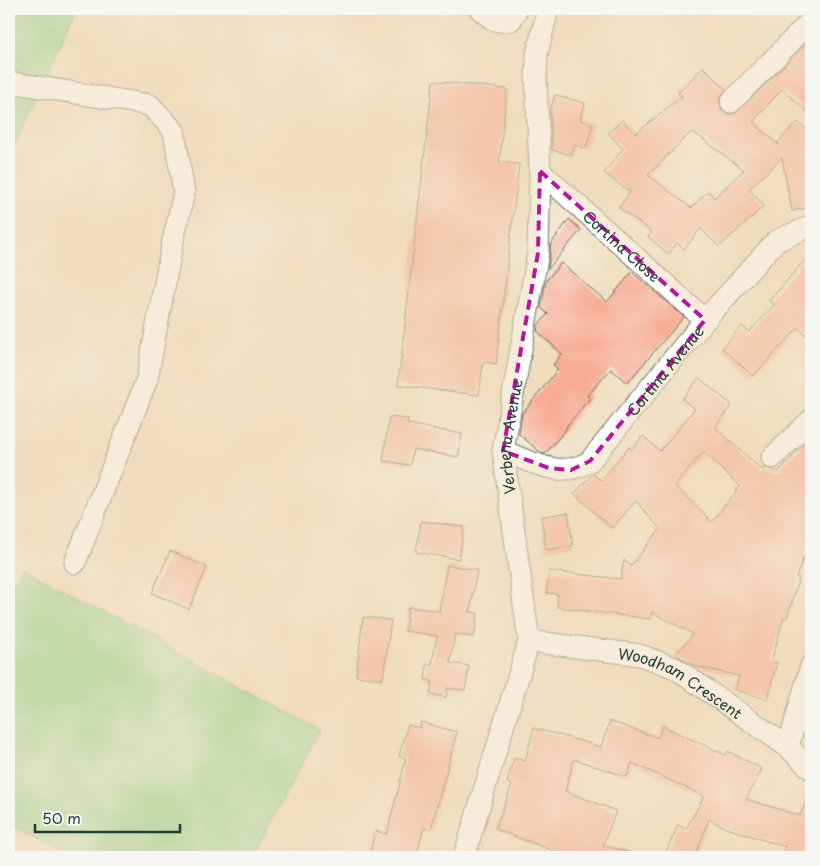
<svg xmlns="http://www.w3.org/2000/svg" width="820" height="866" font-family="'Playpen Sans',sans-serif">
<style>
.green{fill:#8ed792;stroke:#568a63}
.building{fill:#f8ac94;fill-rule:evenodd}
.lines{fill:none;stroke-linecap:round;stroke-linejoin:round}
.minor-casing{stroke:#687564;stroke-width:23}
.minor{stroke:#fff;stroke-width:21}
.marked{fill:none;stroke:#b5179e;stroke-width:4;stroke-dasharray:10 6;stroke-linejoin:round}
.labels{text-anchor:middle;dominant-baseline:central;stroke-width:5;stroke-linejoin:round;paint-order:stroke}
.street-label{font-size:15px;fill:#1f3d34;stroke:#f6f6f2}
</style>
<rect width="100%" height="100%" fill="#f6f6f2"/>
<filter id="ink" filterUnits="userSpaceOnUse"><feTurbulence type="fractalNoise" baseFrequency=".02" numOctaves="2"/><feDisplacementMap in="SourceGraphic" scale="10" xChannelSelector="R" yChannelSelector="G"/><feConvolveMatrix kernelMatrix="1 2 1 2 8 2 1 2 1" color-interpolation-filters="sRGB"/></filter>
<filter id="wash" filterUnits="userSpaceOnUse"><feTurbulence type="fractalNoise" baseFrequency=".0096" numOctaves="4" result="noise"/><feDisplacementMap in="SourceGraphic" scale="20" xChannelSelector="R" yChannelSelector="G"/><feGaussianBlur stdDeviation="1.12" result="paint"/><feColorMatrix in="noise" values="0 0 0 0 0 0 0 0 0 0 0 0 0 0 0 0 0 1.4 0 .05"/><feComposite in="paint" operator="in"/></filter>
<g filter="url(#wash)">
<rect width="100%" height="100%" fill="#f0ddbd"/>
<!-- green -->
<path class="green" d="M9 9H76L9 157Z
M22 567 320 730 252 857H70L9 824V592Z"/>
<g id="blocks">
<!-- building -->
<path class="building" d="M811 39V115L782 89 753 122 779 145 778 142 797 122 811 133V207L792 211 782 158 749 189 764 206 719 247 701 228 684 249 677 243 669 254 648 237 652 232 619 208 630 192 604 173 623 149 608 133 622 120 635 134 682 96 678 93 703 67 726 89 719 99 722 111 727 114H735ZM692 131 744 170 714 198 708 191 691 208 648 175Z
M433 81 507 89 499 162 519 164 496 364 483 362 479 395 398 385Z
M555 95 585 103 580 120 593 124 586 148 574 145 571 155 552 150 550 111Z
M569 219 581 230 548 269 551 244Z
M811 253V339L798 328 753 376 722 348 742 326 749 332 774 305 769 301Z
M561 263 607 302 632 272 684 317 627 383 611 369 587 396 590 398 566 427 567 428 545 454 540 452 519 434 522 414 558 369 553 365 562 354 537 331 538 325 548 314 541 308 546 281Z
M699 378 732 405 715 427 762 470 764 467 778 472 811 437V539L796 577 799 578 787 618 784 617 771 662 777 663 767 699 735 690 739 676 694 666 678 656 676 654 693 634 652 612 651 619 557 607 558 594 547 593 549 571 621 579 624 560 631 566 660 529 636 501 612 528 574 494 593 474 601 480 629 447 632 449 643 436 660 451 695 409 682 399ZM703 452 740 486 712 522 675 486Z
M389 417 408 419 407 424 462 434 458 457 413 449 410 465 383 461Z
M568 512 573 546 546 550 541 517Z
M421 521 464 527 459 559 416 552Z
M170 551 207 567 189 609 152 593Z
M447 565 477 570 470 612 478 613 474 637 455 634 450 663 469 666 465 690 447 688 446 697 430 694 432 681 425 680 427 664H432L437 636 405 631 408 607 439 611Z
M363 617 391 620 383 679 356 676Z
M610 721 658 738 663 726 725 755 728 751 762 769 746 799 800 816 811 790V857H782L786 847 726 828 709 819 695 857H664L678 825 686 829 704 796 632 763 627 777 574 759 565 791 616 811 603 845 632 853 631 857H570L495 829 512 785 507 783 514 758 525 761 534 728 601 747Z
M421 722 457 732 431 829 424 828 416 857H369L375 831 387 834 406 758 399 756 408 725 420 728Z"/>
</g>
</g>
<g filter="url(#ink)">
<use href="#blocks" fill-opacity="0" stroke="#687564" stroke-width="1"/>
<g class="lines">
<!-- minor casing -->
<g class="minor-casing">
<g id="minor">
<path d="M480 9C491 19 496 24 511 20L517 9"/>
<path d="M9 82 150 105 174 131 184 193 172 245 147 379 75 563"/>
<path d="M731 102 811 21"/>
<path id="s1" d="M540 171 705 320"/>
<path id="s2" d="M503 451C532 462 562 480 590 461L705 320 776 241 811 226"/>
<path d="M772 458 811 420"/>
<path id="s3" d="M529 641 640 655 675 668 788 747 811 769"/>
<path d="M788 747 811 666"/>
<path id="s4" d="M464 857 529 641 503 451 538 253 540 171 536 79 537 54 548 9"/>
</g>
</g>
<!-- minor -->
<use href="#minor" class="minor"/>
</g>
</g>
<!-- marked area -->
<path d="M0 0H820V866H0ZM540 171 705 320 590 461 571 470 549 468 503 451 538 253Z" fill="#f0ddbd" fill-opacity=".55" fill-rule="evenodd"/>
<path class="marked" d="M540 171 705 320 590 461 571 470 549 468 503 451 538 253Z"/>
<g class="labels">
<!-- street labels -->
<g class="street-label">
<text stroke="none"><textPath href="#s1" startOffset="111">Cortina Close</textPath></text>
<text stroke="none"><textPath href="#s2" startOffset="209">Cortina Avenue</textPath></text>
<text stroke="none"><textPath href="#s4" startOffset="432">Verbena Avenue</textPath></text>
<text stroke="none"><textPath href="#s3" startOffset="160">Woodham Crescent</textPath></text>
</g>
</g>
<!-- margin -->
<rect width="820" height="866" fill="none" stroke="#f6f6f2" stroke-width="30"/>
<!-- scale -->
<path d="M35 824v8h145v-8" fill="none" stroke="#1f3d34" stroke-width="2.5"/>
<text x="42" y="824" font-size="15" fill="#1f3d34" stroke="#f6f6f2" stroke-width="4" paint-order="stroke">50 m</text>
</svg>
